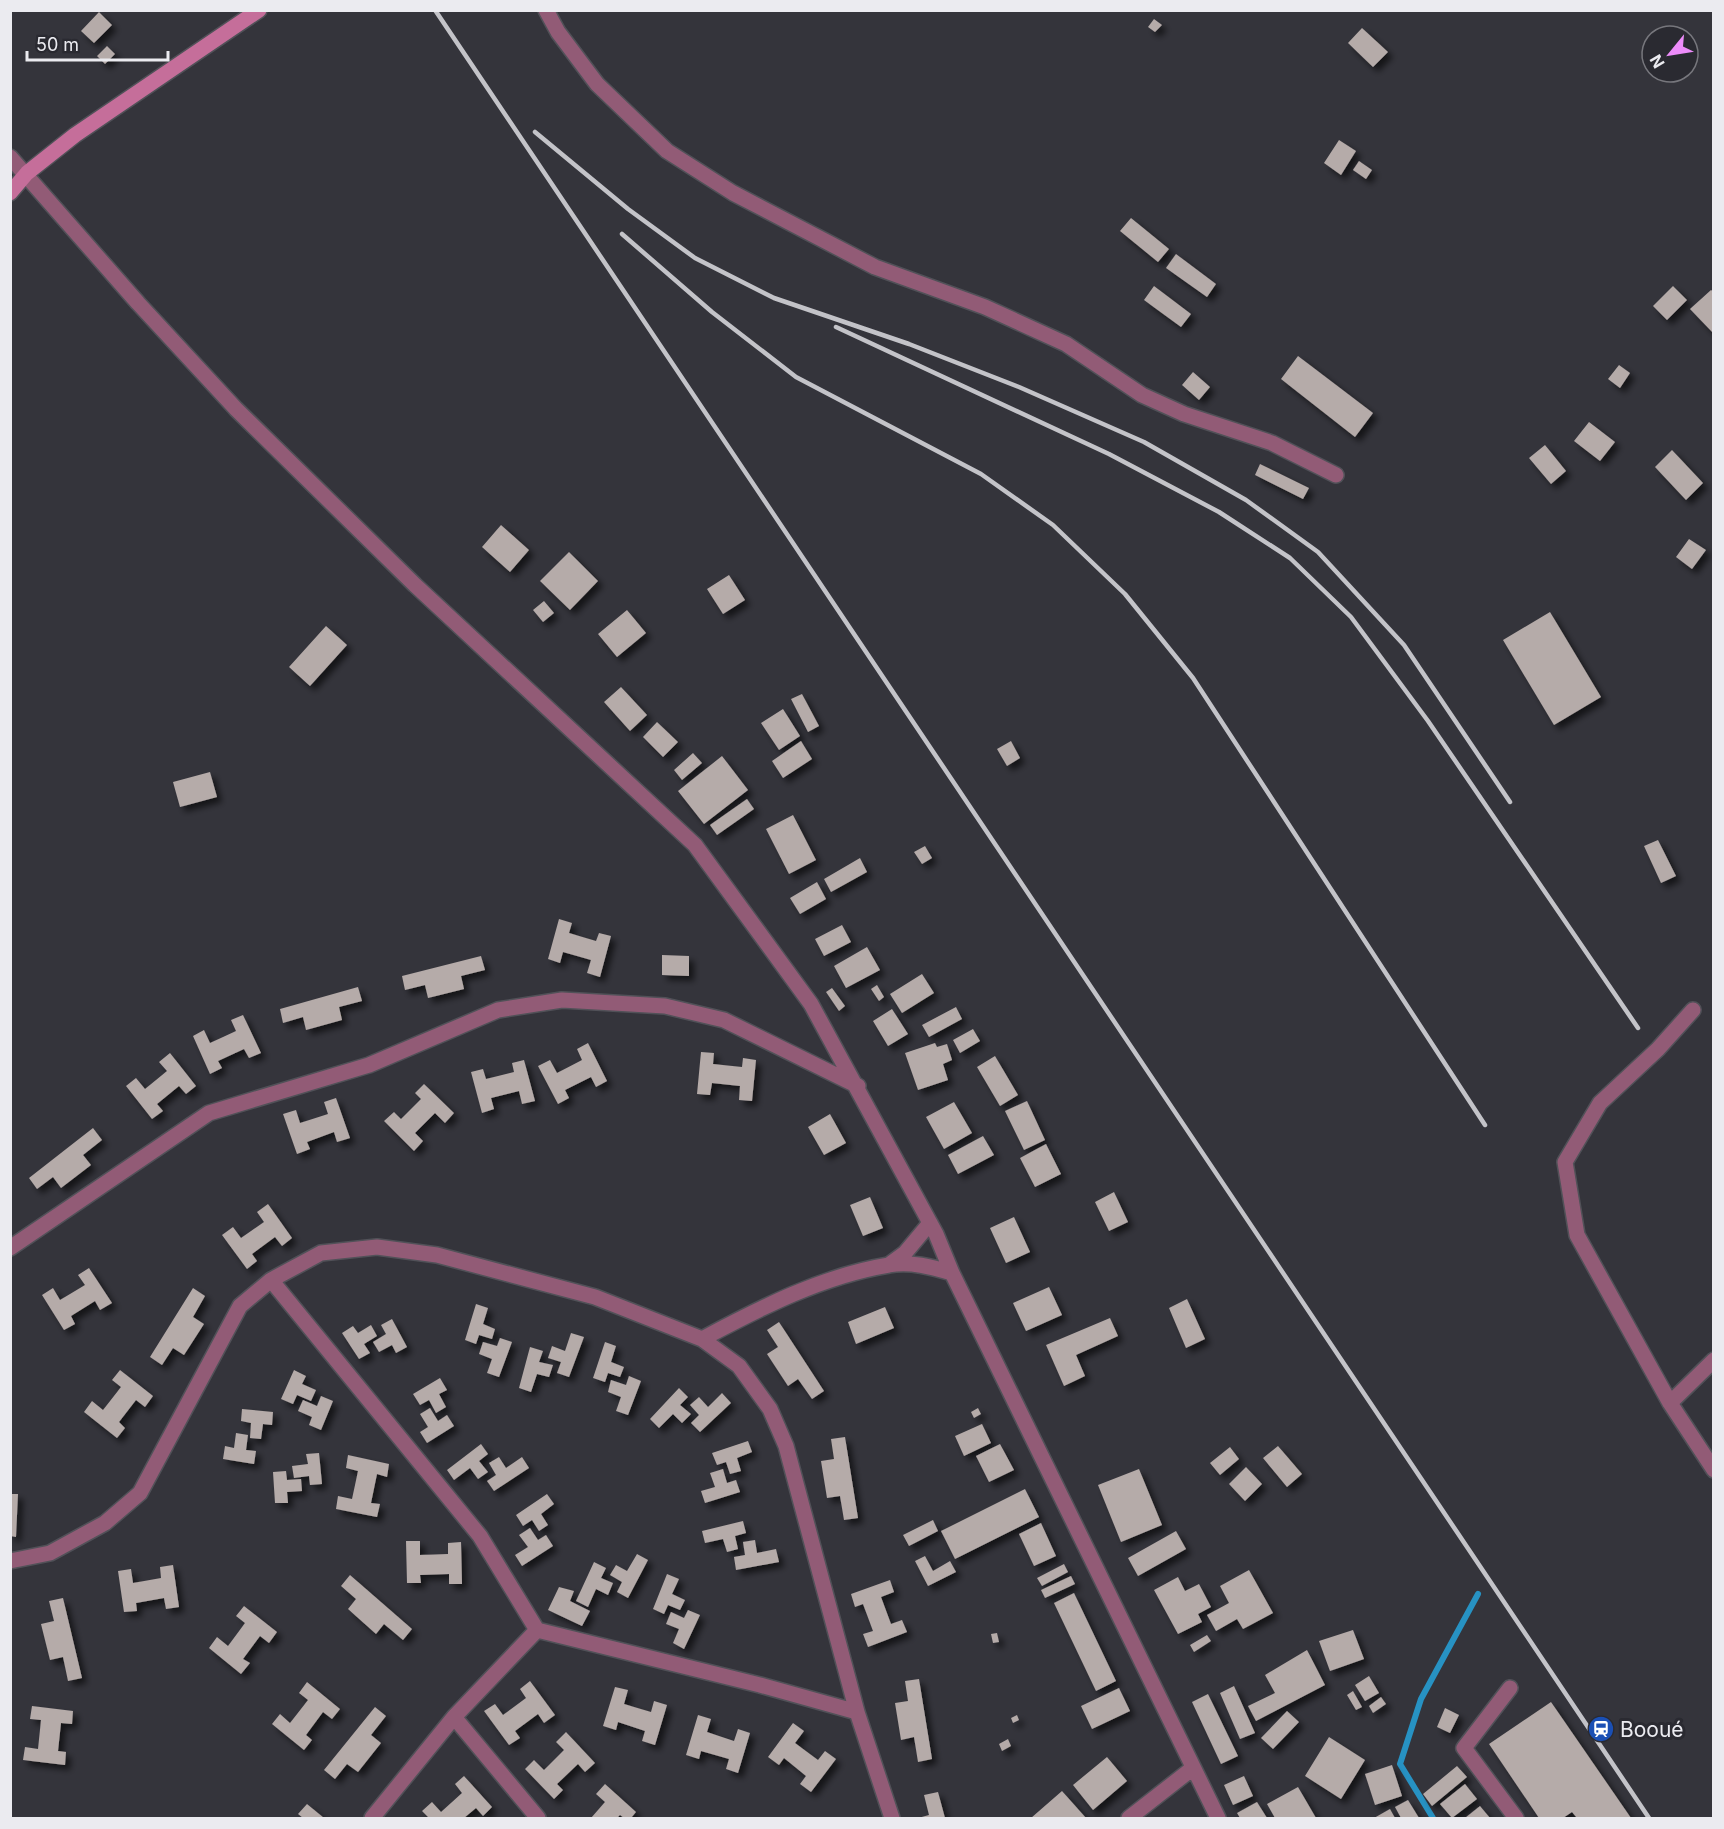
<svg xmlns="http://www.w3.org/2000/svg" width="1724" height="1829" font-family="Inter,sans-serif">
<style>
.lines{fill:none;stroke-linecap:round;stroke-linejoin:round}
.stream{stroke:#2792c3;stroke-width:6}
.building{fill:#b5aba9;filter:url(#shadow)}
.street-casing{stroke:#515158;stroke-width:18}
.secondary-casing{stroke:#515158;stroke-width:18}
.street{stroke:#925b76;stroke-width:15}
.secondary{stroke:#c56e9a;stroke-width:15}
.rail{stroke:#c3c3c8;stroke-width:4.5}
.labels{text-anchor:middle;dominant-baseline:central;stroke-width:6;stroke-linejoin:round;paint-order:stroke}
.poi-label{font-size:21px;fill:#ebebf0;stroke:#2a2a31;text-anchor:start}
</style>
<defs>
<filter id="shadow"><feDropShadow dx="5" dy="5" stdDeviation="3" flood-color="#0009"/></filter>
</defs>
<rect width="100%" height="100%" fill="#34343b"/>
<g class="lines">
<!-- stream -->
<path class="stream" d="M1433 1818 1400 1764 1421 1699 1478 1594"/>
</g>
<!-- building -->
<path class="building" d="M99 12 112 25 94 43 81 31Z
M1154 19 1162 25 1155 32 1148 27Z
M1362 28 1388 52 1373 67 1348 43Z
M107 46 115 54 105 64 97 56Z
M1339 140 1356 151 1341 175 1324 163Z
M1359 161 1372 170 1366 179 1353 170Z
M1131 218 1169 249 1158 262 1120 231Z
M1176 254 1216 284 1207 297 1166 268Z
M1154 286 1191 314 1181 327 1144 300Z
M1673 286 1687 300 1667 320 1653 306Z
M1711 290 1714 292V334L1690 309Z
M1298 356 1373 413 1355 437 1281 379Z
M1619 365 1630 373 1620 388 1608 379Z
M1193 372 1210 387 1199 400 1182 385Z
M1589 422 1615 442 1600 461 1574 441Z
M1545 445 1566 471 1551 484 1529 458Z
M1672 450 1703 483 1686 500 1655 467Z
M1260 464 1309 488 1303 499 1255 475Z
M501 525 529 550 510 572 482 547Z
M1689 539 1706 550 1692 569 1676 557Z
M569 552 598 581 570 610 540 581Z
M729 575 745 600 723 614 707 589Z
M544 601 554 613 543 622 533 610Z
M627 610 646 633 617 657 598 634Z
M1550 612 1601 697 1554 725 1503 640Z
M326 626 347 645 310 686 289 667Z
M621 687 647 715 630 731 604 702Z
M802 694 819 726 808 732 791 699Z
M783 709 800 736 779 750 761 723Z
M657 722 678 742 663 757 643 737Z
M801 741 812 759 783 778 772 761Z
M1011 741 1020 758 1007 766 997 749Z
M693 753 702 763 682 780 674 770Z
M722 756 748 790 704 824 678 791Z
M210 772 217 797 180 807 173 782Z
M747 799 754 809 717 835 710 825Z
M793 815 816 860 789 874 766 829Z
M1658 840 1676 876 1661 883 1644 846Z
M925 846 932 858 922 864 914 852Z
M860 858 867 872 831 892 824 879Z
M817 882 826 899 800 914 790 898Z
M559 919 572 923 569 933 596 941 599 933 611 936 600 977 587 973 591 960 563 952 560 963 548 959Z
M842 925 851 942 824 956 815 939Z
M867 947 880 970 846 988 834 966Z
M662 955 689 956V976L662 975Z
M481 956 485 970 461 976 464 989 428 998 425 985 405 990 402 976Z
M922 974 934 993 902 1013 890 994Z
M877 985 884 997 879 1001 871 989Z
M358 987 362 1001 339 1007 342 1020 306 1030 303 1017 283 1023 280 1009Z
M832 988 845 1006 839 1011 826 992Z
M956 1007 962 1019 929 1037 922 1025Z
M892 1009 908 1034 888 1046 873 1021Z
M243 1015 261 1053 249 1058 244 1049 218 1061 222 1068 210 1074 193 1036 204 1030 210 1043 236 1031 231 1020Z
M973 1029 980 1041 960 1053 953 1040Z
M588 1043 607 1081 596 1087 591 1077 565 1090 569 1098 558 1104 538 1066 550 1060 557 1073 582 1060 577 1049Z
M935 1043 937 1047 947 1044 952 1060 943 1064 948 1080 918 1090 905 1053Z
M701 1052 714 1053 713 1064 742 1067 743 1058 756 1060 752 1101 739 1100 740 1086 712 1083 710 1095 697 1094Z
M170 1053 196 1086 186 1094 179 1086 157 1104 163 1111 152 1119 126 1086 136 1078 145 1089 167 1071 159 1062Z
M995 1056 1018 1095 1000 1106 977 1067Z
M524 1060 535 1101 522 1104 519 1091 491 1098 494 1109 482 1113 471 1072 483 1069 486 1079 514 1072 512 1063Z
M424 1084 454 1113 445 1123 435 1113 415 1133 423 1141 414 1151 384 1121 394 1112 401 1119 421 1099 415 1093Z
M336 1098 350 1138 337 1142 334 1132 307 1142 310 1149 297 1154 283 1114 296 1110 300 1123 328 1114 324 1102Z
M1027 1101 1045 1140 1024 1150 1005 1111Z
M954 1102 972 1133 944 1149 926 1117Z
M830 1114 846 1143 824 1155 808 1127Z
M93 1128 102 1140 83 1155 91 1165 61 1188 53 1177 37 1189 29 1178Z
M983 1136 994 1155 958 1174 948 1155Z
M1046 1144 1061 1174 1035 1187 1020 1158Z
M1114 1192 1128 1222 1109 1231 1095 1202Z
M870 1197 883 1228 863 1236 850 1205Z
M268 1204 292 1238 282 1246 275 1237 252 1254 257 1261 247 1269 222 1235 233 1227 241 1238 264 1222 257 1212Z
M1014 1217 1030 1252 1006 1263 990 1228Z
M89 1268 112 1303 100 1310 95 1301 71 1316 75 1324 64 1330 42 1295 53 1288 60 1300 85 1285 78 1275Z
M1049 1287 1062 1315 1026 1331 1013 1303Z
M193 1288 205 1296 193 1317 204 1324 184 1355 173 1348 162 1365 150 1357Z
M1187 1299 1205 1339 1186 1348 1169 1308Z
M476 1304 488 1308 483 1324 495 1329 492 1339 479 1335 476 1344 465 1340Z
M885 1307 894 1328 856 1344 848 1322Z
M1110 1318 1118 1336 1076 1355 1085 1376 1064 1386 1046 1345Z
M392 1319 407 1347 396 1353 392 1345 379 1352 373 1342 386 1334 381 1325Z
M779 1322 824 1391 812 1399 798 1379 788 1386 767 1354 778 1347 767 1330Z
M371 1325 377 1336 364 1344 370 1353 359 1359 342 1333 353 1326 358 1333Z
M571 1333 584 1337 569 1377 557 1373 561 1362 548 1358 552 1346 565 1351Z
M500 1338 512 1342 499 1377 487 1373 492 1359 479 1354 483 1342 497 1346Z
M605 1342 616 1346 611 1362 624 1367 620 1377 608 1373 605 1382 593 1378Z
M530 1347 543 1351 539 1362 553 1365 549 1377 537 1374 531 1392 519 1388Z
M120 1370 153 1396 145 1407 136 1400 119 1422 125 1428 117 1438 84 1412 92 1401 103 1410 121 1387 112 1380Z
M294 1370 306 1376 302 1384 316 1390 311 1401 297 1395 293 1404 281 1399Z
M629 1376 641 1381 628 1415 616 1411 621 1397 608 1392 611 1380 626 1385Z
M440 1378 447 1390 439 1394 446 1407 436 1413 429 1400 420 1405 413 1394Z
M679 1388 688 1397 680 1405 691 1414 682 1423 673 1414 659 1428 650 1419Z
M722 1393 731 1403 700 1432 691 1423 699 1415 690 1405 699 1397 708 1407Z
M321 1396 333 1401 321 1430 309 1425 312 1417 298 1411 303 1400 317 1406Z
M430 1408 438 1421 447 1415 454 1426 427 1443 420 1432 428 1427 420 1414Z
M978 1408 981 1414 974 1418 971 1412Z
M242 1409 273 1412 272 1425 263 1424 261 1439 250 1438 251 1423 241 1421Z
M982 1424 991 1443 964 1456 955 1436Z
M236 1433 248 1435 246 1450 256 1451 254 1464 223 1459 225 1446 234 1448Z
M845 1437 858 1518 844 1520 840 1496 827 1498 821 1461 834 1459 831 1439Z
M748 1441 752 1452 737 1458 741 1471 730 1474 726 1462 717 1465 712 1453Z
M481 1444 488 1454 479 1461 488 1472 478 1479 470 1468 454 1480 447 1470Z
M1000 1444 1014 1470 989 1482 976 1456Z
M1278 1446 1302 1474 1287 1487 1263 1458Z
M1230 1447 1239 1459 1220 1475 1210 1463Z
M319 1453 322 1484 310 1485 309 1476 294 1478 292 1466 308 1464 306 1454Z
M348 1455 389 1464 387 1477 377 1474 371 1503 380 1504 377 1517 336 1509 338 1496 352 1499 358 1471 346 1468Z
M499 1457 506 1468 522 1457 529 1468 494 1491 487 1481 496 1475 489 1463Z
M1246 1467 1262 1484 1245 1501 1229 1484Z
M723 1469 727 1483 736 1480 740 1492 705 1503 701 1491 715 1487 710 1473Z
M1139 1469 1162 1525 1121 1542 1098 1485Z
M286 1471 287 1480 301 1479 302 1491 287 1492 288 1503H275L273 1472Z
M1025 1489 1039 1517 955 1559 941 1531Z
M10 1494H18L16 1537 10 1536Z
M547 1494 554 1504 541 1514 548 1525 539 1531 532 1520 523 1526 516 1515Z
M933 1520 938 1531 909 1546 903 1535Z
M743 1521 746 1533 735 1536 738 1549 727 1552 723 1539 705 1543 702 1531Z
M1041 1523 1056 1556 1034 1566 1019 1534Z
M530 1528 538 1540 546 1535 553 1546 522 1566 515 1555 528 1547 519 1535Z
M1176 1531 1186 1549 1138 1576 1128 1558Z
M755 1540 757 1553 776 1549 779 1562 736 1570 734 1557 745 1555 743 1542Z
M406 1541H420V1555L448 1554V1543L461 1542 462 1584H449V1574L420 1575 421 1583H407Z
M637 1554 648 1560 628 1598 617 1592 622 1582 610 1575 616 1565 627 1571Z
M925 1556 933 1571 950 1561 956 1572 928 1586 915 1561Z
M594 1562 606 1568 601 1578 613 1583 608 1595 596 1589 588 1607 576 1601Z
M1064 1564 1068 1572 1042 1586 1037 1578Z
M173 1565 179 1607 166 1609 164 1598 136 1603 137 1611 124 1612 118 1571 131 1569 133 1583 161 1578 160 1567Z
M1249 1570 1273 1613 1243 1629 1237 1619 1216 1631 1207 1615 1229 1603 1220 1586Z
M667 1574 679 1579 672 1594 685 1600 680 1610 668 1605 664 1614 653 1609Z
M350 1575 412 1629 403 1640 384 1624 376 1634 348 1609 356 1599 341 1586Z
M1071 1576 1075 1584 1045 1598 1041 1590Z
M1178 1577 1185 1591 1199 1584 1211 1607 1198 1614 1202 1622 1178 1634 1154 1590Z
M890 1580 894 1592 881 1597 891 1624 902 1620 907 1632 868 1647 863 1634 873 1631 863 1604 855 1607 851 1594Z
M559 1587 574 1591 570 1601 590 1611 582 1626 548 1610Z
M1074 1593 1116 1681 1096 1691 1054 1603Z
M63 1598 82 1678 68 1681 63 1657 50 1660 41 1624 54 1621 49 1601Z
M244 1606 277 1632 269 1643 260 1636 243 1659 250 1663 241 1674 209 1648 217 1637 228 1646 245 1623 236 1616Z
M688 1610 700 1615 684 1649 673 1643 679 1629 666 1624 671 1612 684 1618Z
M1353 1630 1364 1659 1330 1671 1319 1641Z
M997 1633 999 1642 993 1643 991 1634Z
M1207 1635 1211 1641 1194 1652 1190 1645Z
M1307 1650 1325 1685 1256 1721 1248 1706 1275 1693 1265 1675Z
M1369 1676 1379 1693 1365 1701 1355 1685Z
M919 1679 932 1759 918 1762 914 1737 901 1740 895 1703 908 1701 905 1681Z
M530 1681 555 1715 544 1723 538 1714 515 1731 520 1738 509 1745 484 1711 495 1704 503 1715 526 1698 520 1689Z
M307 1682 340 1709 332 1719 323 1712 306 1735 312 1740 304 1750 272 1724 280 1714 290 1723 308 1700 299 1693Z
M1234 1686 1255 1733 1240 1739 1220 1693Z
M615 1687 628 1690 624 1704 651 1712 654 1701 667 1705 655 1745 642 1741 645 1731 618 1722 616 1730 603 1726Z
M1119 1688 1130 1711 1092 1729 1081 1706Z
M1353 1691 1362 1707 1356 1710 1347 1695Z
M1208 1694 1238 1756 1221 1764 1192 1702Z
M1381 1697 1386 1704 1373 1713 1369 1706Z
M1551 1702 1631 1818H1577L1572 1812 1563 1818H1539L1489 1744Z
M32 1706 73 1711 72 1724 61 1723 58 1751 66 1752 65 1765 23 1760 25 1747 38 1749 41 1720 30 1719Z
M375 1707 386 1716 371 1735 381 1743 358 1772 347 1764 335 1779 324 1770Z
M1445 1708 1459 1715 1450 1733 1437 1727Z
M1287 1711 1299 1722 1273 1749 1261 1738Z
M698 1715 711 1719 707 1732 734 1741 738 1729 750 1733 738 1773 726 1769 729 1759 701 1751 699 1759 686 1755Z
M1017 1715 1019 1720 1013 1723 1011 1718Z
M793 1723 804 1731 795 1743 818 1760 825 1751 836 1759 811 1792 800 1784 806 1776 784 1758 779 1765 768 1757Z
M566 1732 595 1763 585 1772 578 1764 557 1784 563 1790 554 1799 525 1769 534 1760 544 1770 564 1750 556 1742Z
M1329 1737 1365 1760 1341 1799 1305 1776Z
M1008 1739 1011 1746 1002 1751 999 1744Z
M1107 1757 1127 1781 1093 1810 1073 1785Z
M1392 1765 1402 1796 1375 1805 1365 1774Z
M1457 1766 1467 1777 1432 1806 1423 1794Z
M464 1776 492 1807 483 1816 476 1808 464 1818H429L422 1811 432 1802 441 1812 462 1793 455 1784Z
M1244 1776 1253 1796 1233 1805 1224 1785Z
M605 1784 636 1812 631 1818H624L620 1815 617 1818H591L605 1802 596 1794Z
M1465 1784 1477 1799 1452 1818 1440 1804Z
M1298 1787 1316 1818H1275L1267 1804Z
M1062 1791 1086 1818H1031Z
M938 1792 945 1818H918L929 1815 924 1795Z
M1408 1800 1419 1818H1401L1395 1807Z
M1257 1802 1267 1818H1240L1237 1813Z
M307 1804 324 1818H303L298 1814Z
M1480 1806 1490 1818H1465Z
M1390 1809 1395 1818H1374Z"/>
<g class="lines">
<!-- street casing -->
<g class="street-casing">
<path id="street" d="M546 10 558 32 597 84 667 151 733 193 875 267 985 307 1066 344 1142 395 1184 414 1272 443 1336 475
M10 157 138 303 236 409 415 585 695 845 811 1004 936 1234 952 1273 1218 1818
M1693 1010 1658 1049 1600 1103 1565 1162 1577 1235 1670 1403 1714 1470
M10 1248 209 1113 369 1065 498 1010 562 1000 665 1006 724 1020 858 1086
M890 1264 905 1253 930 1223
M271 1280 480 1536 537 1630 760 1685 857 1712
M702 1339C760 1308 822 1276 889 1265 910 1261 932 1267 952 1273
M1670 1403 1714 1360
M10 1561 50 1553 105 1523 140 1493 240 1306 271 1280 321 1253 377 1247 437 1255 595 1297 702 1339 739 1366 770 1409 786 1446 857 1712 892 1818
M1510 1688 1464 1748 1516 1818
M454 1717 538 1818
M372 1818 454 1717 537 1630
M1129 1818 1193 1768"/>
</g>
<!-- secondary casing -->
<g class="secondary-casing">
<path id="secondary" d="M10 193 27 173 75 135 259 10"/>
</g>
<!-- street -->
<use href="#street" class="street"/>
<!-- secondary -->
<use href="#secondary" class="secondary"/>
<!-- rail -->
<path class="rail" d="M435 10 1649 1818
M535 132 628 209 695 258 774 298 909 344 1019 387 1144 442 1246 500 1318 552 1404 645 1510 802
M622 234 712 312 796 377 981 474 1053 525 1125 594 1193 678 1485 1125
M836 327 1109 454 1219 512 1290 558 1351 617 1428 721 1638 1028"/>
</g>
<!-- icons -->
<defs>
<g id="station-disc" transform="scale(1.35)"><circle r="9.5" fill="#1a4fb4" stroke="#2a2a31"/><path d="M-3-6H3Q5-6 5-4V2Q5 4 3 4L4.5 6H3L1.5 4h-3L-3 6H-4.5L-3 4Q-5 4-5 2V-4Q-5-6-3-6ZM-3.5-4v3h7v-3ZM-3.5 1v1.5H-2V1ZM2 1v1.5H3.5V1Z" fill="#fff"/></g>
</defs>
<g fill-rule="evenodd">
<use href="#station-disc" x="1601" y="1729"/>
</g>
<g class="labels">
<!-- poi labels -->
<g class="poi-label">
<text x="1620" y="1729">Booué</text>
</g>
</g>
<!-- border -->
<rect width="1724" height="1829" fill="none" stroke="#ebebf0" stroke-width="24"/>
<!-- north arrow -->
<g transform="translate(1670 54) rotate(240)"><circle r="28" fill="#2a2a31" stroke="#77777d" stroke-width="1.5"/>
<path d="M0-4.5L10 22L0 15L-10 22Z" fill="#ed8cfa"/>
<text y="-9" font-size="16" font-weight="bold" text-anchor="middle" fill="#ebebf0">N</text>
</g>
<!-- scale -->
<path d="M27 51v9h141v-9" fill="none" stroke="#ebebf0" stroke-width="3"/>
<text x="36" y="51" font-size="18" fill="#ebebf0" stroke="#2a2a31" stroke-width="4.5" paint-order="stroke">50 m</text>
</svg>
